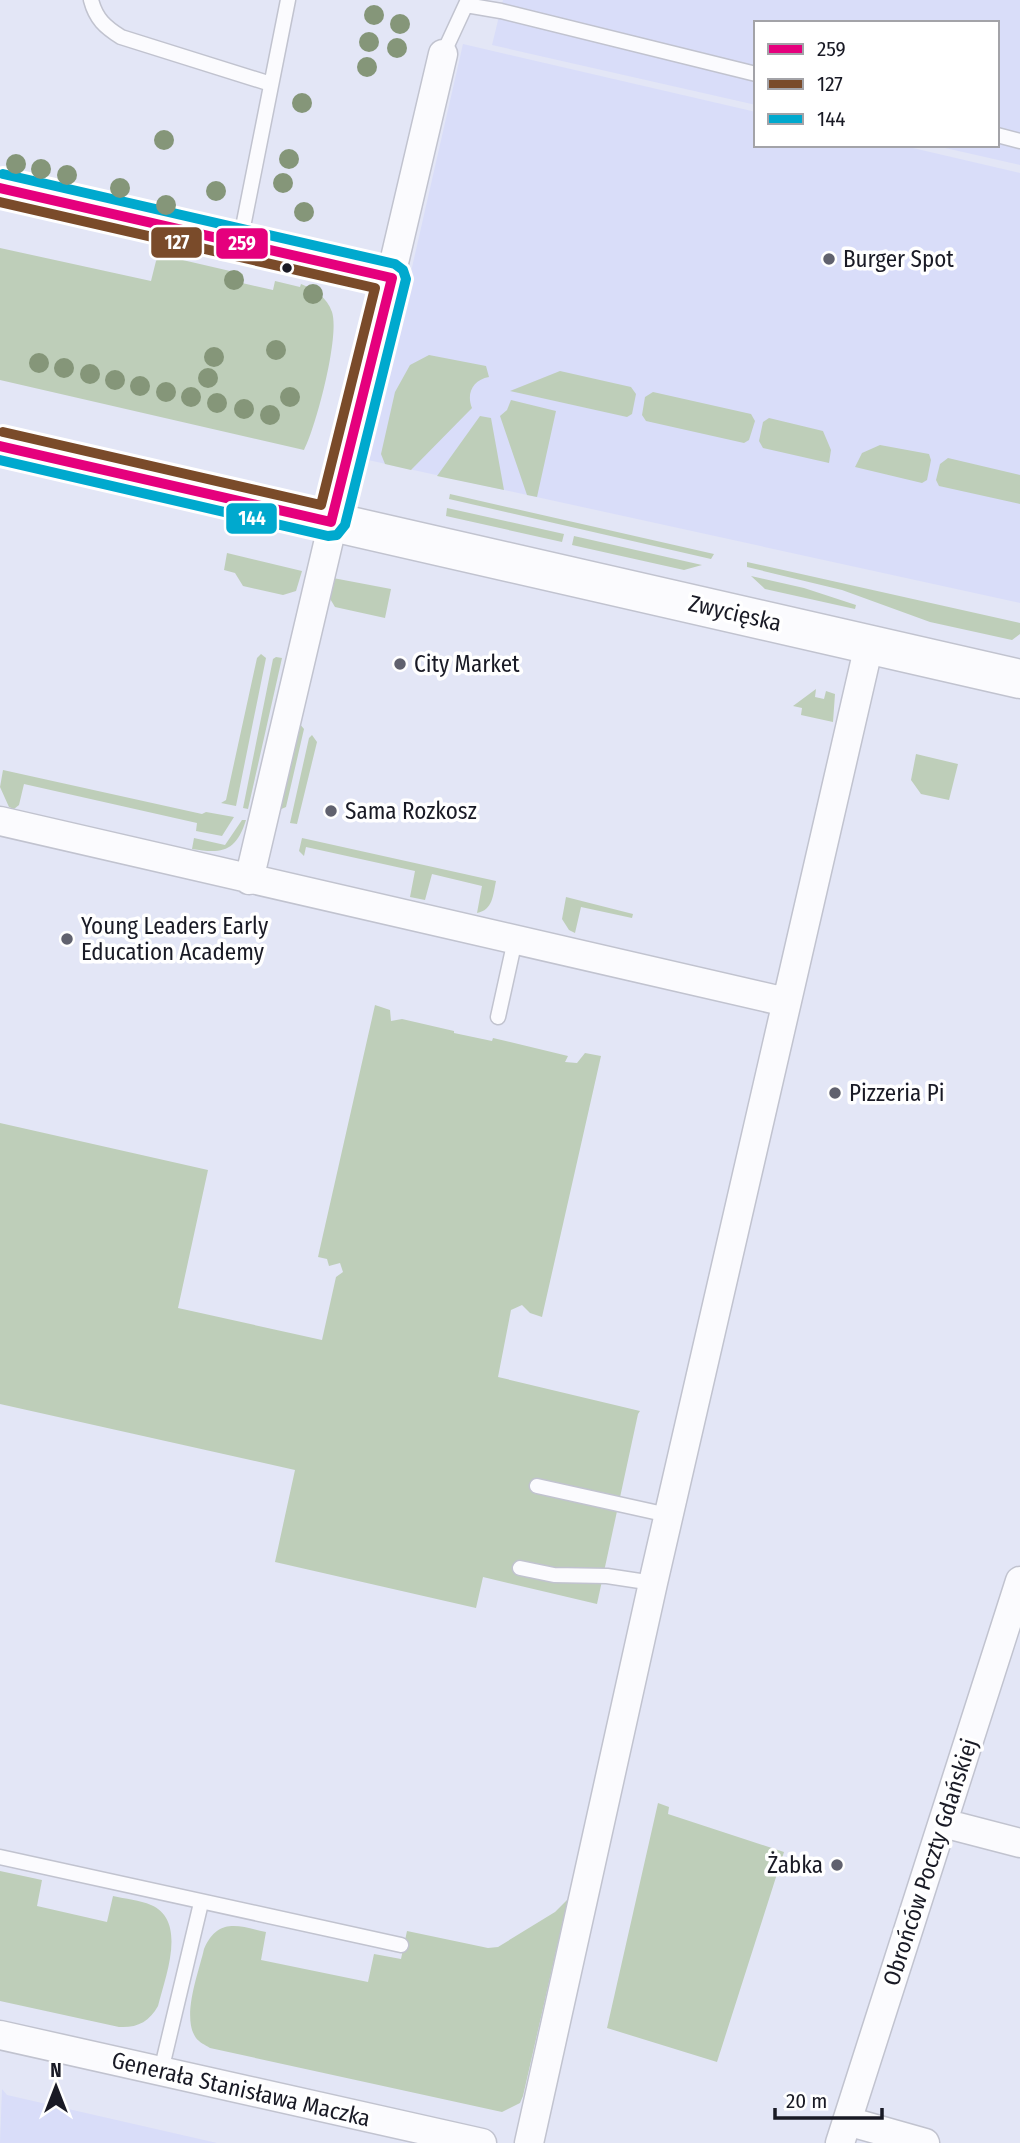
<svg xmlns="http://www.w3.org/2000/svg" width="1020" height="2143" font-family="'Fira Sans Condensed',sans-serif">
<style>
.built{fill:#d9ddf9}
.green{fill:#beceb9}
.lines{fill:none;stroke-linecap:round;stroke-linejoin:round}
.lane-casing{stroke:#c1c3cf;stroke-width:17}
.street-casing{stroke:#c1c3cf;stroke-width:31}
.secondary-casing{stroke:#c1c3cf;stroke-width:41}
.lane{stroke:#fbfbfe;stroke-width:14}
.street{stroke:#fbfbfe;stroke-width:28}
.secondary{stroke:#fbfbfe;stroke-width:38}
.bus-1-casing{stroke:#fff;stroke-width:16}
.bus-2-casing{stroke:#fff;stroke-width:16}
.bus-3-casing{stroke:#fff;stroke-width:16}
.bus-1{stroke:#e5007d;stroke-width:10}
.bus-2{stroke:#7a4b2a;stroke-width:10}
.bus-3{stroke:#00a9ce;stroke-width:10}
.tree{fill:#859679}
.poi-dot{fill:#60616e;stroke:#fff;stroke-width:2.5}
.bus-dot{fill:#191a25;stroke:#fff;stroke-width:2.5}
.labels{text-anchor:middle;dominant-baseline:central;stroke-width:7;stroke-linejoin:round;paint-order:stroke}
.poi-label{font-size:23px;fill:#191a25;stroke:#fff;text-anchor:start}
.street-label{font-size:23px;fill:#191a25;stroke:#fff}
.line-badge{stroke:#fff;stroke-width:2.5}
.badge-label{font-size:19px;text-anchor:middle;font-weight:bold;fill:#fff}
</style>
<rect width="100%" height="100%" fill="#e3e6f6"/>
<!-- built -->
<path class="built" d="M503 0H1020V165L932 145H997V23H756V105L492 45Z
M463 44 756 112V145H900L1020 173V603L368 460Z
M2 2089 7 2095 217 2143H0Z"/>
<!-- green -->
<path class="green" d="M0 248 151 281 156 261 161 255 243 274 242 283 273 290 275 281 300 287 301 284C315 290 327 297 332 312 340 336 316 427 304 450L0 380Z
M429 355 486 366 489 377C473 380 466 393 472 408L411 470 385 464 381 454 395 392 410 365Z
M560 371 631 387 636 394 632 414 627 417 510 391Z
M653 392 751 414 755 421 749 440 744 443 646 421 642 415 645 397Z
M511 400 556 411 537 497 527 495 500 416 507 410Z
M480 416 491 418 504 490 437 476Z
M769 418 823 431 831 450 829 463 763 448 759 441 763 422Z
M880 445 929 454 931 460 927 480 922 483 855 467 862 453Z
M948 458 1020 475V504L939 486 936 480 940 464Z
M450 494 714 554 711 559 449 499Z
M447 508 564 534 562 542 446 516Z
M574 536 702 565 684 570 572 545Z
M227 553 302 571 296 591 283 595 243 586 235 573 224 570Z
M747 562 1020 623V634L1012 640 930 622 842 590 747 567Z
M751 576 804 588 856 605 855 609 765 589Z
M333 578 391 589 385 618 335 607 329 597Z
M261 654 266 658 236 806 221 803 226 800 257 658Z
M276 657 282 658 248 809 243 808 273 659Z
M816 689 815 697 824 699 826 691 835 694 833 722 801 715 802 708 793 706Z
M299 723 304 729 286 807 279 810Z
M312 735 317 742 297 824 290 823 309 738Z
M916 754 958 764 949 800 921 794 911 780Z
M3 770 202 814 206 812 234 817 222 836 196 831 197 823 24 784 19 805 14 809 9 807 0 787Z
M242 820H246C236 852 222 854 192 849L194 838 225 845Z
M302 838 496 881C493 895 493 910 477 913L482 886 432 874 425 900 410 897 415 871 306 847 304 856 299 851Z
M566 897 633 914 632 918 581 907 575 933 569 930 562 919Z
M375 1005 390 1010 391 1021 402 1019 454 1031V1033L492 1041 493 1038 568 1056 565 1062 577 1063 585 1053 601 1056 542 1317 530 1313 522 1305 511 1310 498 1377 640 1411 638 1414 597 1604 483 1577 476 1608 275 1562 295 1470 0 1404V1123L208 1170 178 1308 322 1340 336 1277 343 1272 340 1263 329 1266 327 1259 318 1257Z
M658 1803 669 1807 668 1814 784 1852 717 2062 607 2028Z
M0 1871 42 1880 37 1906 107 1922 113 1896C125 1899 140 1900 151 1905 188 1921 165 1977 158 2006 149 2022 137 2028 119 2027L0 2001Z
M568 1899 523 2096 520 2103 502 2112 210 2048C205 2045 199 2042 196 2038 181 2017 199 1972 204 1949 218 1917 239 1926 266 1932L261 1960 368 1982 374 1954 401 1959 407 1931 488 1948 498 1947 555 1912Z"/>
<g class="lines">
<!-- lane casing -->
<g class="lane-casing">
<path id="lane" d="M91 0C96 19 105 27 121 37L271 84
M466 5 501 11 756 74
M443 54 468 0
M997 135 1020 141
M0 188 392 278
M240 242 288 0
M498 1017 515 940
M537 1486 668 1515
M520 1568 554 1575 607 1576 653 1583
M0 1857 401 1945
M161 2071 201 1903"/>
</g>
<!-- street casing -->
<g class="street-casing">
<path id="street" d="M0 821 786 1002
M249 880C313 604 378 329 443 54
M943 1823 1020 1843
M0 2035 482 2143
M847 2121 925 2143
M529 2143 653 1583 869 645
M840 2143 1020 1581"/>
</g>
<!-- secondary casing -->
<g class="secondary-casing">
<path id="secondary" d="M0 446 1020 679"/>
</g>
<!-- lane -->
<use href="#lane" class="lane"/>
<!-- street -->
<use href="#street" class="street"/>
<!-- secondary -->
<use href="#secondary" class="secondary"/>
<!-- bus-1 casing -->
<g class="bus-1-casing">
<path id="bus-1" d="M0 188 392 278 331 522 0 446"/>
</g>
<!-- bus-2 casing -->
<g class="bus-2-casing">
<path id="bus-2" d="M0 202 375 288 321 505 3 432"/>
</g>
<!-- bus-3 casing -->
<g class="bus-3-casing">
<path id="bus-3" d="M0 460 328 536 337 535 345 525 406 279 403 270 395 264 3 174"/>
</g>
<!-- bus-1 -->
<use href="#bus-1" class="bus-1"/>
<!-- bus-2 -->
<use href="#bus-2" class="bus-2"/>
<!-- bus-3 -->
<use href="#bus-3" class="bus-3"/>
</g>
<!-- trees -->
<g class="tree">
<circle cx="374" cy="15" r="10"/>
<circle cx="400" cy="24" r="10"/>
<circle cx="369" cy="42" r="10"/>
<circle cx="397" cy="48" r="10"/>
<circle cx="367" cy="67" r="10"/>
<circle cx="302" cy="103" r="10"/>
<circle cx="164" cy="140" r="10"/>
<circle cx="289" cy="159" r="10"/>
<circle cx="16" cy="164" r="10"/>
<circle cx="41" cy="169" r="10"/>
<circle cx="67" cy="175" r="10"/>
<circle cx="283" cy="183" r="10"/>
<circle cx="120" cy="188" r="10"/>
<circle cx="216" cy="191" r="10"/>
<circle cx="166" cy="205" r="10"/>
<circle cx="304" cy="212" r="10"/>
<circle cx="234" cy="280" r="10"/>
<circle cx="313" cy="294" r="10"/>
<circle cx="276" cy="350" r="10"/>
<circle cx="214" cy="357" r="10"/>
<circle cx="39" cy="363" r="10"/>
<circle cx="64" cy="368" r="10"/>
<circle cx="90" cy="374" r="10"/>
<circle cx="208" cy="378" r="10"/>
<circle cx="115" cy="380" r="10"/>
<circle cx="140" cy="386" r="10"/>
<circle cx="166" cy="392" r="10"/>
<circle cx="191" cy="397" r="10"/>
<circle cx="290" cy="397" r="10"/>
<circle cx="217" cy="403" r="10"/>
<circle cx="244" cy="409" r="10"/>
<circle cx="270" cy="415" r="10"/>
</g>
<!-- markers -->
<g class="poi-dot">
<circle cx="829" cy="259" r="7"/>
<circle cx="400" cy="664" r="7"/>
<circle cx="331" cy="811" r="7"/>
<circle cx="67" cy="939" r="7"/>
<circle cx="835" cy="1093" r="7"/>
<circle cx="837" cy="1865" r="7"/>
</g>
<circle class="bus-dot" cx="287" cy="268" r="6"/>
<g class="labels">
<!-- poi labels -->
<g class="poi-label">
<text x="843" y="259">Burger Spot</text>
<text x="414" y="664">City Market</text>
<text x="345" y="811">Sama Rozkosz</text>
<text x="81" y="926">Young Leaders Early<tspan x="81" dy="26">Education Academy</tspan></text>
<text x="849" y="1093">Pizzeria Pi</text>
<text x="823" y="1865" text-anchor="end">Żabka</text>
</g>
<!-- street labels -->
<g class="street-label">
<text transform="translate(735 613) rotate(13)">Zwycięska</text>
<text transform="translate(930 1862) rotate(-72)">Obrońców Poczty Gdańskiej</text>
<text transform="translate(241 2089) rotate(13)">Generała Stanisława Maczka</text>
</g>
</g>
<g class="line-badge">
<rect x="150" y="226" width="53" height="33" rx="7" fill="#7a4b2a"/>
<rect x="215" y="227" width="54" height="33" rx="7" fill="#e5007d"/>
<rect x="225" y="502" width="53" height="33" rx="7" fill="#00a9ce"/>
</g>
<g class="badge-label">
<text x="177" y="249">127</text>
<text x="242" y="250">259</text>
<text x="252" y="525">144</text>
</g>
<!-- legend -->
<rect x="754" y="21" width="245" height="126" fill="#ffffff" stroke="#a3a3a8" stroke-width="2"/>
<rect x="768" y="44" width="35" height="10" fill="#e5007d" stroke="#a3a3a8" stroke-width="2"/>
<text x="817" y="56" font-size="21" fill="#191a25">259</text>
<rect x="768" y="79" width="35" height="10" fill="#7a4b2a" stroke="#a3a3a8" stroke-width="2"/>
<text x="817" y="91" font-size="21" fill="#191a25">127</text>
<rect x="768" y="114" width="35" height="10" fill="#00a9ce" stroke="#a3a3a8" stroke-width="2"/>
<text x="817" y="126" font-size="21" fill="#191a25">144</text>
<!-- north arrow -->
<g transform="translate(56 2087)" stroke="#ffffff" stroke-width="5" paint-order="stroke">
<path d="M0-5L12 26L0 18L-12 26Z" fill="#191a25"/>
<text y="-10" font-size="19" font-weight="bold" text-anchor="middle" fill="#191a25">N</text>
</g>
<!-- scale -->
<path d="M775 2108v10h107v-10" fill="none" stroke="#191a25" stroke-width="3.5"/>
<text x="786" y="2108" font-size="21" fill="#191a25" stroke="#ffffff" stroke-width="5" paint-order="stroke">20 m</text>
</svg>
